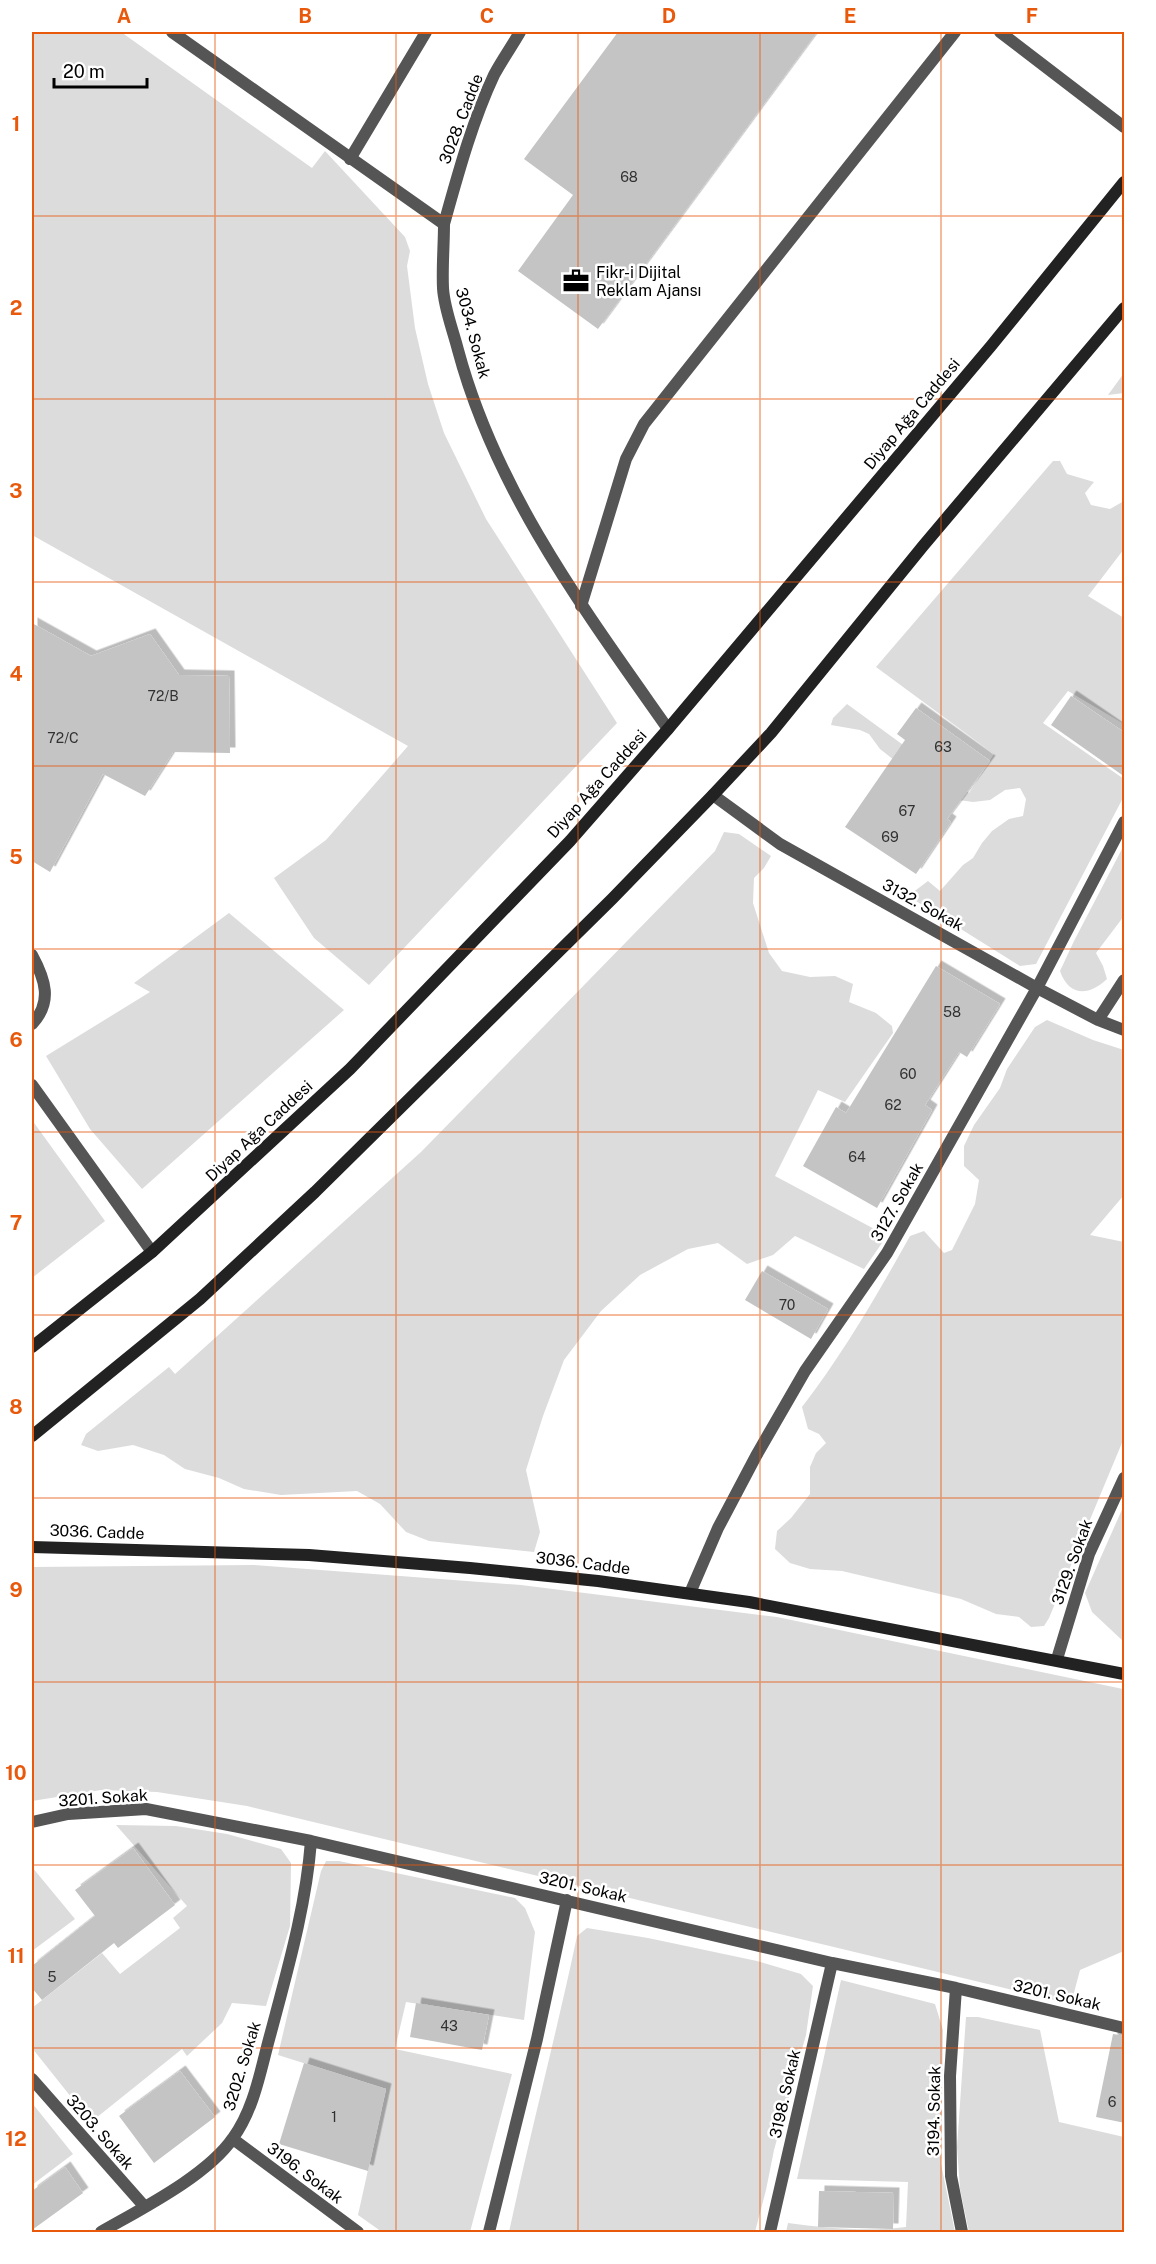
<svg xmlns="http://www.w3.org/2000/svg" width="1156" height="2264" font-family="'Public Sans',sans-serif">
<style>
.green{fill:#dcdcdc}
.building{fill:#c4c4c4;filter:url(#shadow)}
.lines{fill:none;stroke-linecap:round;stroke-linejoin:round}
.lane{stroke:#555;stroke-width:12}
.street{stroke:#555;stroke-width:12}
.secondary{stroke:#222;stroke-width:12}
.grid{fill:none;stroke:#e8590c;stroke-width:1.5;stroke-opacity:0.55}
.labels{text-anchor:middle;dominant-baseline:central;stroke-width:5;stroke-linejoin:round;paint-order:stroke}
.number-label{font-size:14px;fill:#313131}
.street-label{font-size:16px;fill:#000;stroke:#fff}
.poi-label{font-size:16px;fill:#000;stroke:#fff;text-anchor:start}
.neatline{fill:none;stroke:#e8590c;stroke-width:2}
.grid-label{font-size:20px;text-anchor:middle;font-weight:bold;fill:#e8590c}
</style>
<defs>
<filter id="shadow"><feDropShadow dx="5.5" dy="-5.5" stdDeviation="0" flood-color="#0004"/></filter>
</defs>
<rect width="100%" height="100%" fill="#fff"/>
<!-- green -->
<path class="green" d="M32 32H121L312 168 325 151 405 237 410 251 407 266 415 328 428 384 444 433 486 519 617 723 369 985 314 938 274 878 326 840 408 746 32 535Z
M1124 373V393L1108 395Z
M1053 461H1060L1067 474 1094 482 1085 493 1091 505 1110 509 1124 501V549L1088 596 1124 618V724L1068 691 1043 723 1124 779V796L1036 964 1020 966 908 896 928 881 940 891 963 865 973 858 982 843 992 831 1009 819 1023 816 1026 799 1020 788 1005 790 990 800 973 802 959 800 899 764 880 749 869 734 860 730 831 725 833 718 847 704 969 793 994 754 876 667Z
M724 832 739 834 771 856 764 868 754 878 753 903 769 953 782 971 810 977 835 976 853 984 849 1002 876 1013 892 1026 893 1033 845 1102 818 1090 775 1176 880 1232 882 1243 864 1269 795 1236 773 1255 747 1264 718 1243 688 1249 640 1275 601 1311 564 1360 543 1416 526 1470 540 1532 534 1552 429 1541 406 1532 380 1504 357 1491 281 1495 244 1489 219 1478 185 1469 164 1455 133 1445 98 1451 81 1445 86 1434 169 1367 175 1374 421 1152 715 851Z
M1124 845V916L1096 953 1103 966 1107 979C1089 996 1069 997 1060 971L1074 941Z
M229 913 344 1010 142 1189 90 1129 46 1056 150 992 134 983Z
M1047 1020 1093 1040 1124 1050V1195L1090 1235 1124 1242V1438L1049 1618 1044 1626 1031 1627 1019 1617 996 1614 961 1599 842 1571 810 1569 790 1563 775 1549 777 1531 791 1518 810 1494V1467L816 1453 826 1443 819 1434 808 1429 802 1407C843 1354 877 1295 910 1236L924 1231 944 1253 952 1250 975 1204 979 1180 964 1166V1146L974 1125 1000 1088 1007 1069 1035 1027Z
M32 1120 105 1221 32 1278Z
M1124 1505V1642L1092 1612 1085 1593Z
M254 1565 521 1585 777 1617 1123 1689 1124 1695V1951L1080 1970 1071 2004 247 1806 157 1792 101 1790 32 1801V1567Z
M116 1825 176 1826 227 1834 281 1849 291 1863 290 1926 266 2006 232 2003 222 2023 187 2056 182 2049 91 2122 32 2048V2008L102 1953 120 1974 180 1928 173 1918 187 1906Z
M326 1861H339L515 1898 525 1908 535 1932 524 2020 406 2002 395 2049 512 2074 470 2232H382L358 2215 386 2089 278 2055 321 1871Z
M32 1867 75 1919 32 1951Z
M587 1928 648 1938 757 1961 801 1974 813 1986 806 2035 774 2150 766 2190 755 2232H509C530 2133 556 2036 577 1936Z
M841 1980 935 2004 943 2030 941 2164 955 2232H786L788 2223C826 2228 868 2232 906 2227L908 2182 797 2179Z
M966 2017H978L1040 2030 1059 2122 1124 2137V2232H969L960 2189 957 2147Z
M32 2103 73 2154 32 2185Z"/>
<!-- building -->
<path class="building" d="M618 32H817L598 329 518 271 573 195 524 159Z
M32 623 91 656 150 634 179 675 229 676 230 753 173 752 145 796 103 774 50 872 32 861Z
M1071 696 1125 733V777L1051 725Z
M916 708 990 761 947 819 951 822 916 874 845 827 905 740 897 734Z
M936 966 1000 1004 967 1057 959 1052 925 1105 932 1110 877 1208 803 1166 836 1107 846 1113Z
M762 1271 828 1309 811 1339 745 1300Z
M133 1848 175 1905 118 1948 114 1943 42 2000 32 1988V1966L95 1916 75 1890Z
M416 2003 489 2015 482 2050 410 2037Z
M1113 2034 1125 2036V2123L1096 2117Z
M304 2063 386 2089 368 2171 279 2144Z
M180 2071 215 2117 154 2163 119 2116Z
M65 2167 83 2193 32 2230V2191Z
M819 2191 894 2193 893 2229 818 2227Z"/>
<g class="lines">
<!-- lane -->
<path class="lane" d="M350 159 426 32
M32 955C45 979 53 1002 32 1024
M32 1085 152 1252"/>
<!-- street -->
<path class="street" d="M172 32 444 224C444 245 442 267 443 288 444 308 453 330 458 350 496 492 585 611 668 729
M1000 32 1124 127
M444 224C458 174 472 122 494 75 502 60 512 46 520 32
M581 606 626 459 644 424 955 32
M713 795 780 844 1037 988 1098 1020 1124 1030
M1098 1020 1124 980
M690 1593 718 1528 756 1456 805 1371 887 1253 1037 988 1124 822
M1057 1659 1089 1554 1124 1478
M32 1822 68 1814 146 1809 311 1841 832 1963 956 1988 1124 2028
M956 1988 950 2076 951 2176 962 2232
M32 2079 144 2206
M233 2139 358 2232
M101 2232C141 2209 207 2176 233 2138 255 2108 261 2067 271 2032 288 1968 306 1906 311 1841
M489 2232 537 2039 567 1900
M770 2232 832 1963"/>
<!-- secondary -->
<path class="secondary" d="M32 1347 152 1252 350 1069 570 841 668 729 991 346 1124 182
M32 1436 200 1299 315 1192 612 899 713 795 771 733 923 546 1124 308
M32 1547 309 1555 470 1568 598 1581 749 1602 1124 1674"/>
</g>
<!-- grid -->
<path class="grid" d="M215 32V2232M396 32V2232M578 32V2232M760 32V2232M941 32V2232M32 216H1124M32 399H1124M32 582H1124M32 766H1124M32 949H1124M32 1132H1124M32 1315H1124M32 1498H1124M32 1682H1124M32 1865H1124M32 2048H1124"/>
<!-- icons -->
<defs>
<g id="office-bare" transform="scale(2.07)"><path d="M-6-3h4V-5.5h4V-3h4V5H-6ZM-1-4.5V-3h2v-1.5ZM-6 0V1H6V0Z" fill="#000" stroke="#fff" stroke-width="2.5" paint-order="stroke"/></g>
</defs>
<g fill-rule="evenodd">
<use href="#office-bare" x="576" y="281"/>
</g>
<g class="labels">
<!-- number labels -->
<g class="number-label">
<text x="629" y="177">68</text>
<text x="163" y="696">72/B</text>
<text x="63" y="738">72/C</text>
<text x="943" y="747">63</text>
<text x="907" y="811">67</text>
<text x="890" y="837">69</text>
<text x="952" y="1012">58</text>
<text x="908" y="1074">60</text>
<text x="893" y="1105">62</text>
<text x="857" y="1157">64</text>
<text x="787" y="1305">70</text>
<text x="52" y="1977">5</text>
<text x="449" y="2026">43</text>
<text x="1112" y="2102">6</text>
<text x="334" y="2117">1</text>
</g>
<!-- street labels -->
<g class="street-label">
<text transform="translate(461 119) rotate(-69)">3028. Cadde</text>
<text transform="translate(473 333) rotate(75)">3034. Sokak</text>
<text transform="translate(912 414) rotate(-50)">Diyap Ağa Caddesi</text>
<text transform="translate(597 784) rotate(-48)">Diyap Ağa Caddesi</text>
<text transform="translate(923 905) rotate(29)">3132. Sokak</text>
<text transform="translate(259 1131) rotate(-43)">Diyap Ağa Caddesi</text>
<text transform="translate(897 1202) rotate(-60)">3127. Sokak</text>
<text transform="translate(97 1532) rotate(2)">3036. Cadde</text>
<text transform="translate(1072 1562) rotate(-70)">3129. Sokak</text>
<text transform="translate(583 1563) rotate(7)">3036. Cadde</text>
<text transform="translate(103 1798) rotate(-4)">3201. Sokak</text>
<text transform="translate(583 1887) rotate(13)">3201. Sokak</text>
<text transform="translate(1057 1995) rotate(13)">3201. Sokak</text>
<text transform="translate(242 2066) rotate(-73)">3202. Sokak</text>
<text transform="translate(785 2094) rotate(-77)">3198. Sokak</text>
<text transform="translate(934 2111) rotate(-89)">3194. Sokak</text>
<text transform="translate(100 2132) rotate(49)">3203. Sokak</text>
<text transform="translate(305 2173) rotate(37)">3196. Sokak</text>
</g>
<!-- poi labels -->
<g class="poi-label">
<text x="596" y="272">Fikr-i Dijital<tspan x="596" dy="18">Reklam Ajansı</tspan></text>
</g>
</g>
<!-- border -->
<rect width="1156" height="2264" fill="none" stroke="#ffffff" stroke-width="66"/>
<!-- scale -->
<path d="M54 78v9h93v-9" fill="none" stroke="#000000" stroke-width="3"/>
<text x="63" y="78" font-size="18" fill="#000000" stroke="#ffffff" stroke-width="4.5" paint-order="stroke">20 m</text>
<rect x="33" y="33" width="1090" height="2198" class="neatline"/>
<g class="grid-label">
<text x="124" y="23">A</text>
<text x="305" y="23">B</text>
<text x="487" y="23">C</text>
<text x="669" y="23">D</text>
<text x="850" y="23">E</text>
<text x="1032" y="23">F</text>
<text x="16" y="131">1</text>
<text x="16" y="315">2</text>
<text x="16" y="498">3</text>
<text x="16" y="681">4</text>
<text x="16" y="864">5</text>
<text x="16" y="1047">6</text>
<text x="16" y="1230">7</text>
<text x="16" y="1414">8</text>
<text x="16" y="1597">9</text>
<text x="16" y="1780">10</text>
<text x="16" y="1963">11</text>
<text x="16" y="2146">12</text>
</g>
</svg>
